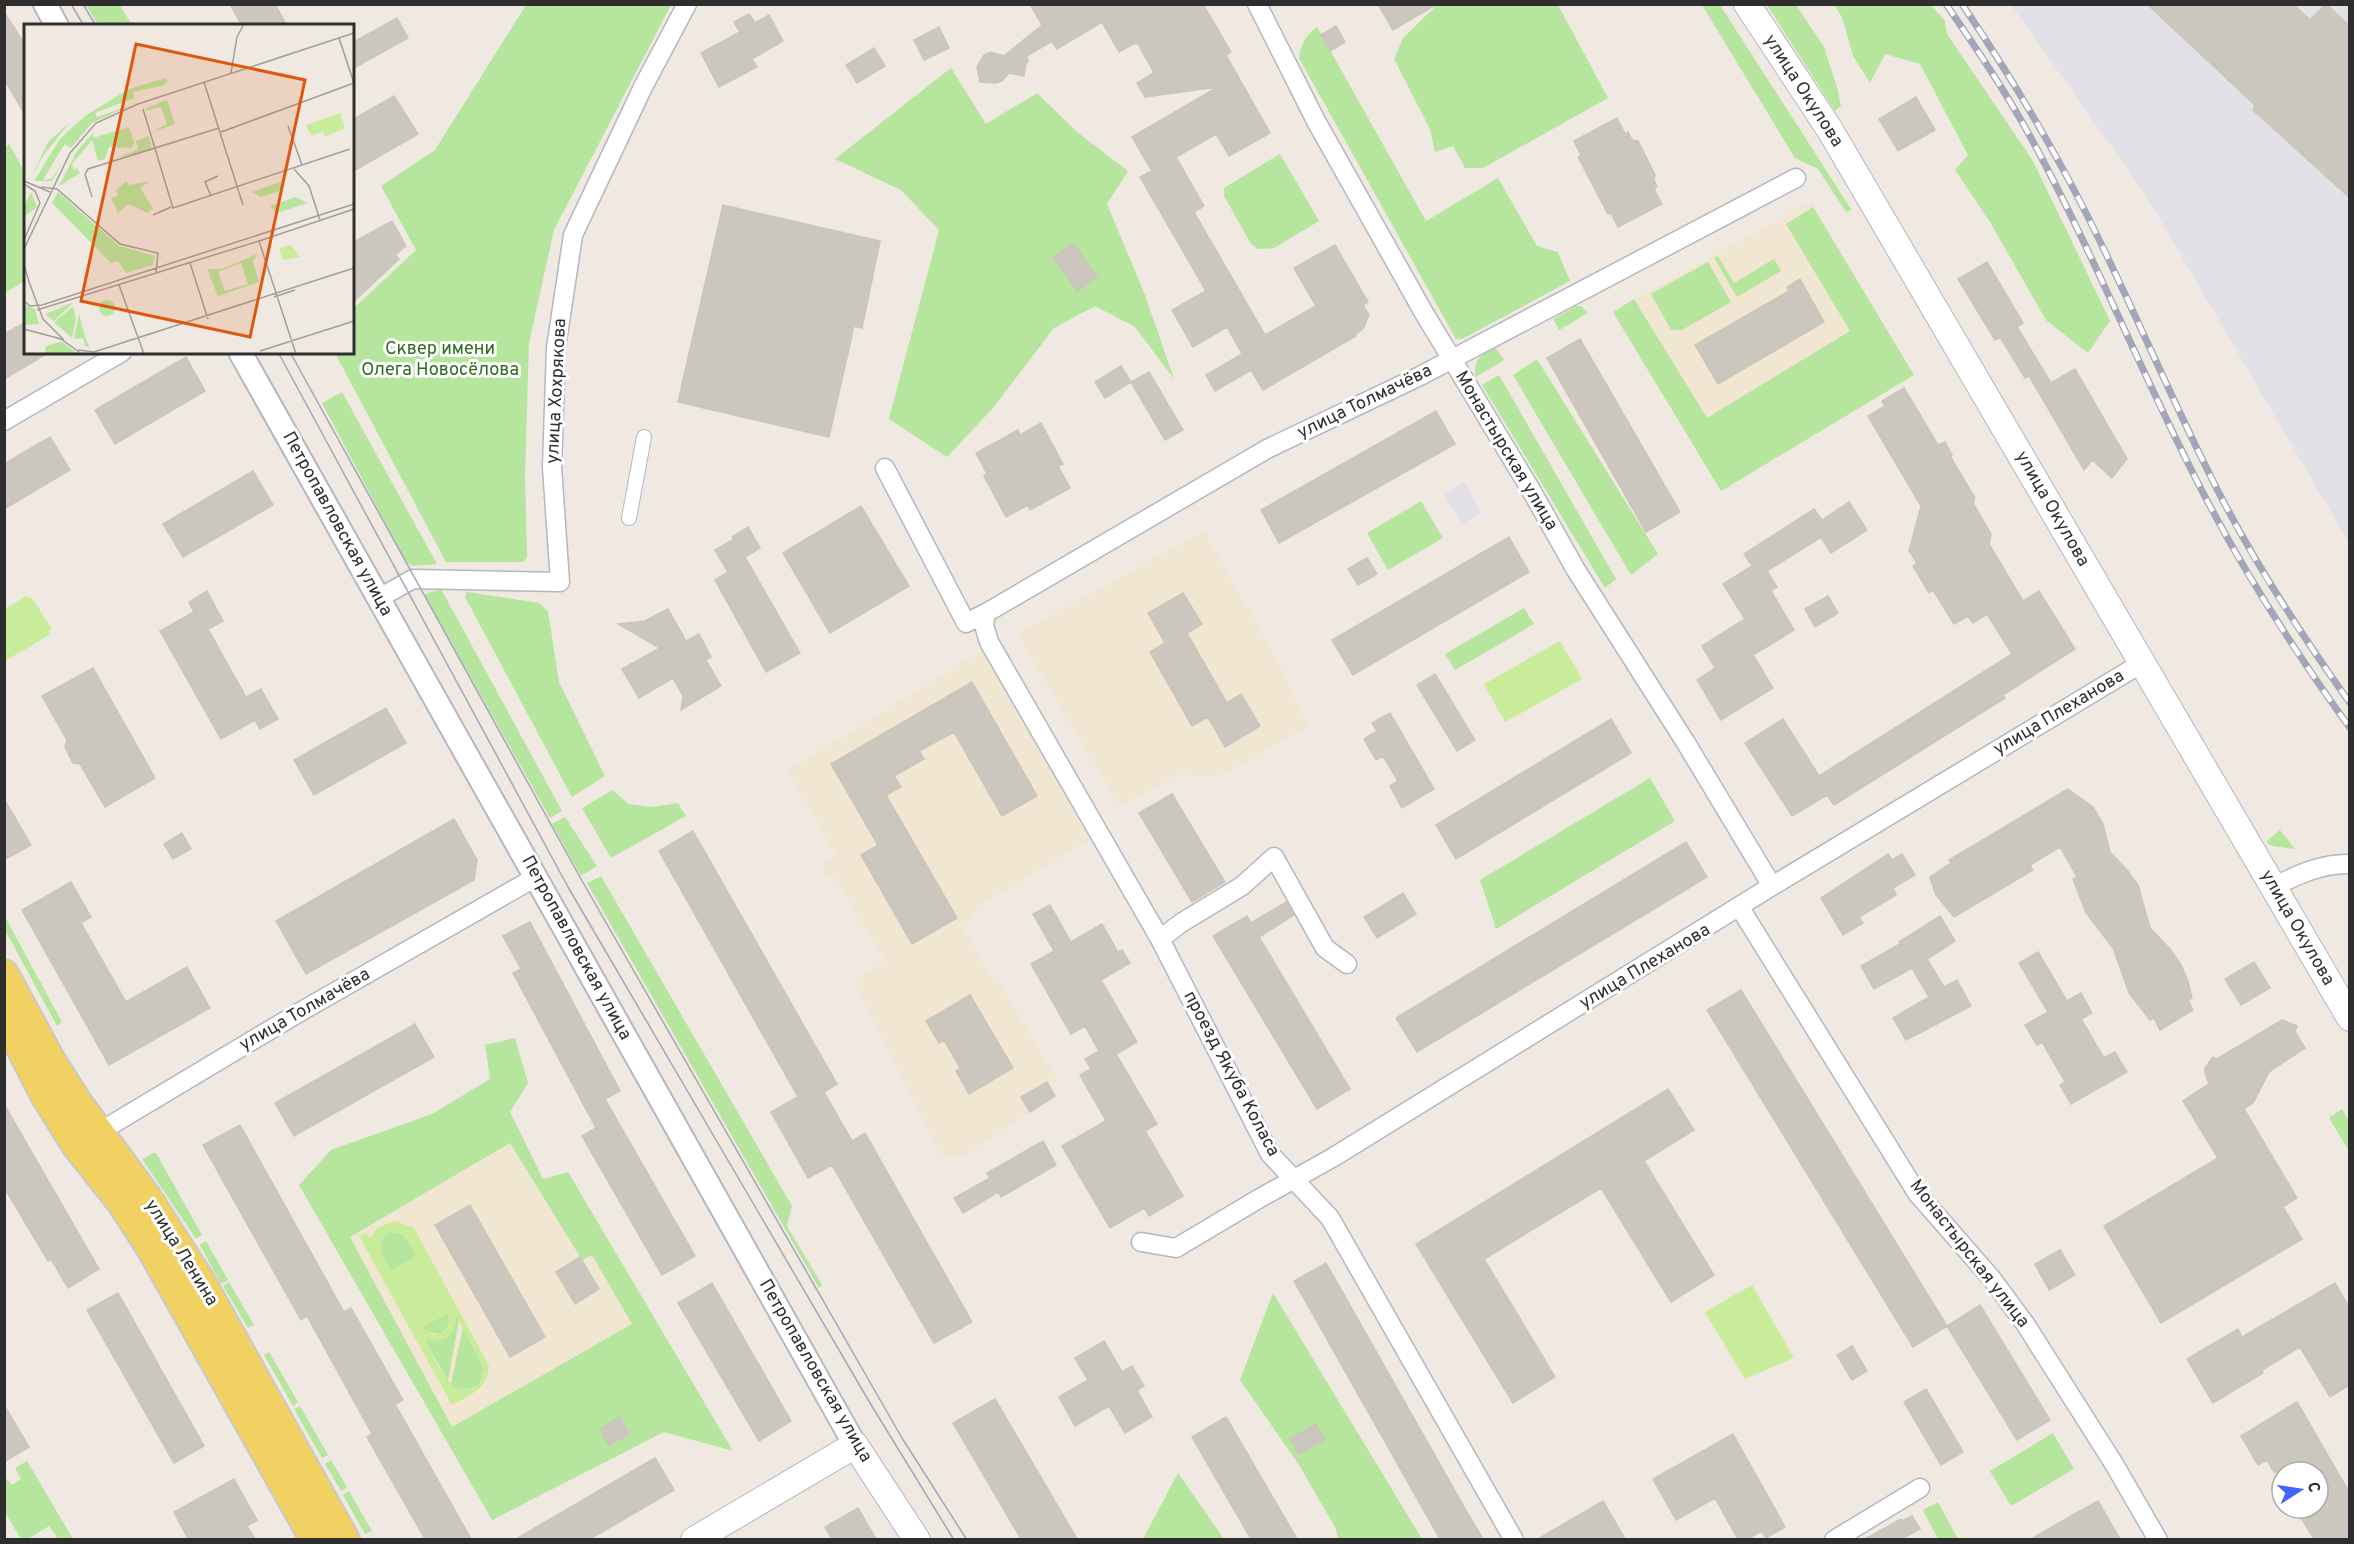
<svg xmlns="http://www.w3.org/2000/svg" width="2354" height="1544" font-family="Overpass,sans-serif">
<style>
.industrial{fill:#e3e1e8}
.education{fill:#f0e6d1}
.green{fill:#b6e59e;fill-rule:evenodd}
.pitch{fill:#c9ec9a;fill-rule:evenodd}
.building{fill:#cbc7bf;stroke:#cbc5ba;stroke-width:1.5}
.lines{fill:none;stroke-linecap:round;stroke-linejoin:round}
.pedestrian-casing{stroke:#b4b7c1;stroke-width:16}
.minor-casing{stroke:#b4b7c1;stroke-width:21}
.tertiary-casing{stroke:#b4b7c1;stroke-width:26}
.secondary-casing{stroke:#b4b7c1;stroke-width:28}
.primary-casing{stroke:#c9c9c9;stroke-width:32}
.pedestrian{stroke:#fff;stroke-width:14}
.minor{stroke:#fff;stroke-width:18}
.tertiary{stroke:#fff;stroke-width:22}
.secondary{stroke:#fff;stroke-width:26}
.primary{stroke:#f2d163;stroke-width:28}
.tram{stroke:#a3a6b8;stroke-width:1.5}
.rail-casing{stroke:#a3a6b8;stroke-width:7}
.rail{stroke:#fff;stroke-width:4.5;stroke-dasharray:14;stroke-linecap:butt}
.labels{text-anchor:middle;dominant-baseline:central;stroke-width:6;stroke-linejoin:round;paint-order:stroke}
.street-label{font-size:18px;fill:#2e2e2e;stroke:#fff}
.park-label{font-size:18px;fill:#2c6e1b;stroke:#fff}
.inset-road{fill:none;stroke:#a29e99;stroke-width:1.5}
.view{fill:#df570e;fill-opacity:0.15;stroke:#df570e;stroke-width:3}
.inset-edge{fill:none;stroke:#2e2e2e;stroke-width:3}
</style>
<rect width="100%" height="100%" fill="#efe9e1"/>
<!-- industrial -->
<path class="industrial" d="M2011 5H2349V543L2145 194Z
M1464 482 1482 513 1462 525 1444 494Z"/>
<!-- education -->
<path class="education" d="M1811 201 1914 375 1721 491 1613 312Z
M1204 531 1278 661 1308 726 1229 772 1212 776H1191L1179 774 1120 807 1017 634Z
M986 648 1092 839 977 907 973 919 962 926 990 975 998 980 1057 1079 1048 1084 1046 1082 1021 1097 1030 1112 963 1157 941 1155 853 980 885 961 834 877 828 876 824 872 823 866 825 861 836 854 787 771Z
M510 1143 581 1259 591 1254 632 1324 452 1427 350 1236Z"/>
<!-- green -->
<path class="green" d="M86 5H120L132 25H98Z
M526 5H671L554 230 529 343 525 475 527 558 523 562H446L335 353 352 352 353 309 416 250 381 186 435 150Z
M1433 5H1558L1608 98 1483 168H1465L1453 146 1435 152 1430 129 1394 59 1403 38 1435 7Z
M1702 5H1720L1851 209 1850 211 1846 212 1818 169 1795 158Z
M1767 5H1796L1824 47 1837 87 1841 106 1835 111Z
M1834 5H1931L1945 21 1947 34 2033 161 2110 321 2088 353 2046 320 1990 222 1955 170 1968 155 1920 64 1885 54 1870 83 1853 56 1842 17Z
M1317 27 1426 221 1498 178 1537 246 1558 252 1570 281 1462 339H1456L1299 58C1301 44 1305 36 1317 27Z
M951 68 986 124 1037 93 1077 132 1128 171 1107 204 1145 295 1174 379 1135 327 1095 306 1054 328 993 408 947 457 889 419 939 230 901 190 835 159Z
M9 144 25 172 26 280 5 293 4 147Z
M1280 154 1319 221 1274 248 1258 249 1251 244 1224 196V188Z
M1813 207 1914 375 1721 491 1613 312 1634 299 1707 418 1850 331 1786 224Z
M1718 256 1734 283 1774 259 1781 271 1737 297 1714 258Z
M1708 262 1731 302 1682 330H1671L1651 294Z
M1576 306H1581L1588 313 1559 330 1553 319Z
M1494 346 1504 360 1476 377C1472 361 1482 354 1494 346Z
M1537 359 1658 554 1631 575 1513 375Z
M1499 375 1616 579 1605 588 1482 385Z
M342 392 437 564 413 566 406 562 322 403Z
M1421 501 1443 538 1388 570 1367 533Z
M441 589 562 811 550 818 424 594Z
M467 592 539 603 548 611 559 682 605 776 572 797 465 597Z
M1524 608 1534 624 1455 670 1445 654Z
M1650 778 1675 821 1496 929 1480 880Z
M613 790 628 804 651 807 678 803 686 816 611 858 582 808Z
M565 817 597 866 581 876 552 824Z
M2280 830 2295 849 2272 846 2266 842Z
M601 876 792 1206 787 1226 822 1285 819 1288 587 883Z
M4 915 62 1022 57 1026 5 930Z
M515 1038 528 1083 510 1112 543 1179 568 1172 733 1451 664 1432 492 1520 299 1185 331 1150 432 1114 490 1079 485 1045ZM510 1143 582 1260 592 1255 632 1324 452 1427 350 1237Z
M2342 1109 2349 1121V1151L2329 1118Z
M153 1153H156L202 1235 196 1239 142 1159Z
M390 1232 403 1234 417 1256 391 1271C383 1257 373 1242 390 1232Z
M206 1241 228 1280 221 1284 200 1245Z
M229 1282 254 1325 248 1328 223 1286Z
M1273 1293 1422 1539H1338L1335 1527 1299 1465 1240 1380Z
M454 1310 459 1320 448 1381 424 1339 448 1337Z
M448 1313C451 1323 448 1329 439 1334L426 1332 422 1327Z
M463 1327 484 1369 480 1383C471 1391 461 1392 451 1384Z
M269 1352 298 1402 293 1406 264 1355Z
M300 1406 328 1455 322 1458 294 1409Z
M2053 1433 2074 1469 2011 1506 1990 1471Z
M331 1460 347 1487 341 1491 325 1464Z
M27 1461 73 1539H58L49 1526 28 1539H21L5 1512V1477L12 1485 21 1479 15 1468Z
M1178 1473 1224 1539H1143Z
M349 1491 372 1531 365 1534 343 1495Z
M1938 1502 1958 1539H1938L1923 1510Z"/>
<!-- pitch -->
<path class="pitch" d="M26 596 33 599 51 628 49 635 5 661V609Z
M1560 641 1582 679 1505 722 1484 684Z
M395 1221 414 1228 489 1366C488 1389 470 1395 452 1405L359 1236 366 1233 370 1238 378 1227ZM390 1232 403 1234 417 1256 391 1270C383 1257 373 1242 390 1232ZM448 1313 450 1320 445 1331 433 1335 422 1328ZM456 1315 484 1369 480 1383C452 1407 436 1360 425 1340 444 1344 457 1335 456 1315Z
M1752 1285 1794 1358 1745 1379 1705 1312Z"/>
<!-- building -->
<path class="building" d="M230 4H275L287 26H242Z
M1030 4H1203L1231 52 1226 55 1270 133 1229 156 1216 134 1176 157 1204 206 1194 212 1265 335 1316 306 1294 268 1335 245 1368 302 1363 305 1369 315 1363 329 1355 334 1356 336 1263 390 1251 370 1215 391 1206 375 1242 354 1227 327 1193 347 1172 310 1206 291 1140 177 1152 171 1132 137 1218 87 1145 97 1137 83 1154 73 1137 42 1119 52 1102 22 1057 49 1052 41 1027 56 1028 62 1026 63 1024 76 1009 73 1002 81 996 83 980 82 977 67 984 55 991 52 1004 56 1042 25Z
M1378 4H1437L1393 30Z
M2147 4H2293L2310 20 2326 4 2349 25V197L2253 110 2255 105Z
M4 12 26 46V116L4 79Z
M749 14 755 23 769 15 783 41 752 59 757 67 719 87 701 53 740 32 734 22Z
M397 18 408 38 352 69V43Z
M1336 26 1345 42 1330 51 1321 35Z
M939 27 949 48 924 60 914 40Z
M874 48 885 66 857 83 846 65Z
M394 96 418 134 352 172V120Z
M1916 97 1935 130 1898 151 1879 119Z
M1617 118 1625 134 1628 132 1632 140 1638 141 1655 175 1654 180 1657 187 1654 189 1662 204 1618 227 1611 213 1608 214 1578 157 1581 155 1574 141Z
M723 205 880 241 862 328 854 326 829 437 678 402Z
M392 221 406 246 395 255 399 259 352 303V243Z
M1073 243 1097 277 1077 291 1053 257Z
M1987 262 2023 323 2017 327 2051 383 2075 369 2127 459 2112 478 2092 460 2084 470 2029 376 2025 378 2000 337 1995 340 1958 279Z
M1800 279 1824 322 1718 384 1695 345 1789 291 1787 287Z
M26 322V352H50L4 379V334Z
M1580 339 1680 512 1646 532 1547 358Z
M186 357 205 391 115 444 95 410Z
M1121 366 1131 382 1105 398 1095 382Z
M1149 372 1183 430 1165 440 1131 382Z
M1904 388 1938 445 1945 442 1952 455 1950 456 1975 498 1973 503 1991 534 1989 544 2023 601 2039 591 2075 649 2003 695 2005 698 1834 805 1827 795 1792 816 1745 743 1783 719 1819 776 2012 654 1987 614 1973 623 1968 616 1954 624 1933 590 1929 593 1913 566 1917 563 1909 551 1921 506 1868 416 1885 406 1882 401Z
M1436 411 1455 444 1279 543 1261 510Z
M1041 423 1063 464 1058 466 1070 488 1030 510 1028 505 1006 517 984 476 987 474 976 453 1018 430 1020 435Z
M50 437 70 470 4 509V464Z
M253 471 273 505 183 557 163 524Z
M1849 502 1867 530 1831 553 1821 537 1767 571 1777 587 1771 591 1794 630 1753 655 1773 688 1721 720 1697 680 1715 668 1702 646 1745 619 1723 584 1752 566 1744 554 1814 509 1822 520Z
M861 506 909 586 830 633 783 553Z
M748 527 760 548 745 557 800 653 766 672 715 580 728 572 715 550 734 539 732 537Z
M1509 537 1529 572 1353 675 1332 640Z
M1367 558 1377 574 1358 585 1348 569Z
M207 591 223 621 208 629 246 697 261 689 278 719 260 729 255 720 221 739 160 631 194 612 189 602Z
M1183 593 1202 624 1187 633 1227 703 1241 694 1260 726 1225 747 1208 717 1192 726 1150 652 1165 643 1148 613Z
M1828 596 1838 613 1815 627 1805 609Z
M668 609 686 641 699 634 711 657 706 660 721 686 681 710 683 696 673 678 639 698 622 669 660 648 618 624 645 621Z
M93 668 155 778 105 807 80 764 73 763 65 747 67 740 42 696Z
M1435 674 1475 740 1457 751 1417 685Z
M972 682 1037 796 1002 816 954 732 919 751 924 759 894 776 901 787 886 795 957 918 912 944 861 855 878 845 831 764Z
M386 708 406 743 314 795 294 760Z
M1390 713 1434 789 1402 808 1390 786 1398 781 1383 756 1376 760 1364 739 1377 731 1372 723Z
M1611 719 1631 753 1456 859 1436 825Z
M2068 789 2093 807 2103 824 2110 852 2127 870 2138 885 2150 928 2170 949 2180 963 2188 981 2192 998 2188 1000 2193 1010 2160 1030 2154 1018 2150 1020 2129 993 2113 948 2086 913 2073 879 2077 877 2060 847 2030 865 2033 870 1954 917 1936 895 1930 877 1951 863 1949 860Z
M1172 794 1225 882 1192 902 1139 813Z
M4 799 31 845 4 860Z
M454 819 477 860 474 880 306 974 276 921Z
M693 831 837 1084 824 1092 852 1141 865 1133 972 1322 934 1343 832 1165 808 1178 771 1112 798 1097 659 851Z
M182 833 191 849 173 859 164 844Z
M1686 842 1707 877 1417 1052 1396 1018Z
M1888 854 1892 860 1902 854 1915 875 1893 888 1896 895 1859 917 1863 923 1843 935 1821 898Z
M71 882 91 917 81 923 126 1002 187 967 210 1008 109 1065 22 910Z
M1403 893 1416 914 1377 938 1364 917Z
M1286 902 1294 915 1259 937 1350 1089 1317 1109 1213 936 1247 916 1251 923Z
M1050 905 1071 942 1102 924 1118 952 1122 950 1130 963 1101 980 1137 1042 1116 1054 1157 1124 1145 1131 1183 1196 1149 1216 1144 1208 1110 1228 1062 1146 1106 1121 1080 1075 1091 1069 1085 1059 1099 1051 1085 1026 1071 1034 1031 964 1054 951 1033 914Z
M1940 916 1955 941 1927 959 1944 987 1957 980 1971 1006 1906 1040 1893 1018 1929 997 1912 968 1874 989 1861 966 1900 944 1899 942Z
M530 922 620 1091 605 1099 695 1256 662 1275 582 1136 596 1128 513 973 521 969 503 936Z
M2038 952 2067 1001 2081 993 2092 1013 2081 1019 2104 1058 2115 1052 2127 1072 2071 1104 2060 1085 2065 1082 2042 1042 2037 1045 2025 1025 2048 1012 2019 963Z
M2254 962 2270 988 2241 1005 2225 979Z
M1741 990 1947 1326 1913 1347 1707 1010Z
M970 995 1013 1068 969 1094 956 1071 960 1068 944 1040 939 1043 926 1021Z
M2282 1020 2297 1026 2295 1032 2305 1048 2269 1072 2253 1103 2244 1109 2297 1198 2283 1207 2302 1239 2161 1323 2104 1226 2218 1158 2183 1101 2209 1084 2205 1073V1068L2213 1057 2217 1059Z
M415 1024 434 1057 294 1136 275 1103Z
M1047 1082 1055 1096 1030 1112 1021 1097Z
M1668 1089 1694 1130 1644 1161 1714 1275 1671 1302 1601 1188 1484 1259 1555 1377 1513 1403 1416 1244Z
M4 1104 99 1269 68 1288 51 1259 48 1261 4 1187Z
M240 1125 344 1312 351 1308 403 1400 395 1404 471 1539H425L367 1437 372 1434 307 1316 301 1320 203 1145Z
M1043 1141 1056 1165 1001 1197 998 1192 963 1213 954 1198 990 1178 987 1173Z
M470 1205 545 1337 510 1357 435 1225Z
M2060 1250 2075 1275 2049 1290 2035 1264Z
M580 1257 599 1289 575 1304 556 1272Z
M1326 1263 1467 1512 1483 1539H1440L1294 1281Z
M712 1283 791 1421 759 1441 678 1303Z
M2335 1283 2349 1307V1385L2330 1397 2300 1347 2262 1370 2263 1373 2213 1403 2187 1359 2238 1329 2242 1337Z
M118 1293 204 1446 174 1463 87 1310Z
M1980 1305 2050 1420 2017 1440 1947 1326Z
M1104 1341 1122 1372 1132 1366 1144 1386 1137 1390 1152 1417 1125 1433 1109 1406 1075 1426 1059 1397 1088 1380 1075 1358Z
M1852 1346 1867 1371 1852 1380 1837 1355Z
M1926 1389 1963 1452 1941 1465 1904 1402Z
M995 1399 1077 1539H1021L953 1423Z
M2297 1402 2349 1492V1539H2314L2295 1508H2318V1472H2274L2267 1460 2258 1465 2241 1436Z
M4 1405 29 1447 4 1462Z
M620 1417 629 1434 609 1445 600 1429Z
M1226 1417 1297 1539H1251L1192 1437Z
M1316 1424 1325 1439 1299 1454 1290 1439Z
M1733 1434 1785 1527 1766 1538 1762 1531 1747 1539H1738L1715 1498 1676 1520 1653 1479Z
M655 1458 674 1490 590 1539H516Z
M234 1479 257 1520 247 1526 255 1539H188L174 1512Z
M1603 1501 1625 1539H1538Z
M2098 1501 2120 1539H2031L2078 1512Z
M858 1508 876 1539H832L825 1527Z
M1912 1516 1920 1529 1902 1539H1865L1901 1519 1902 1521Z"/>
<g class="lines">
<!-- pedestrian casing -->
<g class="pedestrian-casing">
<path id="pedestrian" d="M629 518 644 437"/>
</g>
<!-- minor casing -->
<g class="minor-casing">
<path id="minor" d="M1257 4 1316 121 1424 313 1531 490 1576 570 1686 743 1772 886
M4 421 122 352
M885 468 966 623 986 613
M379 598 413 579 560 582 552 467 556 348 573 235 644 85 687 4
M2273 887C2297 875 2322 863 2350 864
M1740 908 1917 1193 1992 1279 2026 1325 2114 1464 2158 1540
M1160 939 1181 923 1242 886 1274 857 1325 948 1347 964
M91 1137 300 1012 536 877
M1141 1242 1176 1248 1260 1198 1332 1158 1772 886 2142 663
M1514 1540 1330 1218 1270 1154 1160 939 989 642 984 625 986 613 1267 449 1420 376 1796 178
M1834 1540 1920 1488"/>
</g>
<!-- tertiary casing -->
<g class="tertiary-casing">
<path id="tertiary" d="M45 4 57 26
M240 352 855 1445"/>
</g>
<!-- secondary casing -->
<g class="secondary-casing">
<path id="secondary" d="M1747 4 1830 130 2350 1018
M694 1540 855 1445 917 1540"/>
</g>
<!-- primary casing -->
<g class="primary-casing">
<path id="primary" d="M4 974 50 1059 77 1102 148 1199 201 1282 345 1540
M4 1015 45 1095 76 1145 122 1203 151 1248 315 1540"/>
</g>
<!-- pedestrian -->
<use href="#pedestrian" class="pedestrian"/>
<!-- minor -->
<use href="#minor" class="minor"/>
<!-- tertiary -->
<use href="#tertiary" class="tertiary"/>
<!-- secondary -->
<use href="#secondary" class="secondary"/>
<!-- primary -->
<use href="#primary" class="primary"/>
<!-- tram -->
<path class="tram" d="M71 4 84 26
M83 4 96 26
M278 352 568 887 870 1403 954 1540
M290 352 581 879 902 1438 967 1540"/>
<!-- rail casing -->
<g class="rail-casing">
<path id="rail" d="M1946 4C1976 48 2006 92 2031 138 2092 250 2139 368 2197 481 2241 568 2293 649 2350 728
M1962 4C2008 72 2050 142 2087 215 2130 301 2167 389 2210 475 2249 555 2298 630 2350 703"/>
</g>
<!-- rail -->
<use href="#rail" class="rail"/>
</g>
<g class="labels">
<!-- street labels -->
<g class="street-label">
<text transform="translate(1803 91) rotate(57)">улица Окулова</text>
<text transform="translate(557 391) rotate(-87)">улица Хохрякова</text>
<text transform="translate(1365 402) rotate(-26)">улица Толмачёва</text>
<text transform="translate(1506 451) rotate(59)">Монастырская улица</text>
<text transform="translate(2052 509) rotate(60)">улица Окулова</text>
<text transform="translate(337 524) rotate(61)">Петропавловская улица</text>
<text transform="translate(2059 713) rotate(-31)">улица Плеханова</text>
<text transform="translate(2297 928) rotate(60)">улица Окулова</text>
<text transform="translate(576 948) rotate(61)">Петропавловская улица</text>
<text transform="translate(1645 967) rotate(-31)">улица Плеханова</text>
<text transform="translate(305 1010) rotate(-30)">улица Толмачёва</text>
<text transform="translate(1231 1074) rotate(62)">проезд Якуба Коласа</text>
<text transform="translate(181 1253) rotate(58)">улица Ленина</text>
<text transform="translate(1969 1254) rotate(52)">Монастырская улица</text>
<text transform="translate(815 1371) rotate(60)">Петропавловская улица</text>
</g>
<!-- park labels -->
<g class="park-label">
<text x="440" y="349">Сквер имени<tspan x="440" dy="21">Олега Новосёлова</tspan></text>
</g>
</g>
<!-- overview -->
<g transform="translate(24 24)">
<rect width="330" height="330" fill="#efe9e1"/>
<path d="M141 54 144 57 140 61 109 68 110 74 71 89 73 93 112 79 68 99 47 124 41 120 47 109 19 156 27 155 37 141 28 157H10L36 115 61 92 105 65ZM143 76 151 100 129 108 143 100 137 83 123 87 122 84ZM46 98 19 132 6 156 24 118ZM105 103 110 119 107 124 85 123 81 135 74 137 68 116 48 140 50 146 53 144 56 149 35 162 53 127 70 108 69 114ZM125 112 128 126 91 134 114 126 112 117ZM102 157 105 161 126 157 116 164 129 184 124 189 104 180 94 189 87 174 94 172 92 166ZM259 157 258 166 237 173 228 168ZM7 168 13 183 0 193V183ZM34 168 95 222 131 232 129 241 102 249 94 237 87 239 28 179ZM272 173 283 179 253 189 246 182ZM233 230 229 238 235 258 194 272 183 245H198ZM217 239 224 260 201 267 194 248ZM75 284a8 8 0 1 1 16 0a8 8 0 1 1-16 0ZM49 279 30 297 21 290 44 281 22 286ZM0 281 11 285 15 300 0 301ZM49 283 52 294 48 314 30 298ZM55 290 61 313 66 324 60 321V314L50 315ZM36 318 40 319 54 330H21L22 322Z" fill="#b6e59e" fill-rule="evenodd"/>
<path d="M316 89 321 104 301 113 299 108 287 111 282 101ZM267 221 276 233 259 236 255 224Z" fill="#c9ec9a"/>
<path class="inset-road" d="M315 14 330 59M207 49 213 13 220 0M180 58 219 181M119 85 149 184 326 125M264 102 278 141M197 108 330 59M270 145 285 162 296 196M0 157 26 168M0 160 11 167 16 179 0 216M17 163 33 165 96 220 134 229 132 249M187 172 181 158 194 152M68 173 61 150 64 145 195 104M129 191 147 183M0 225 46 129 72 99 114 80 330 9M166 239 184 295M0 240 5 258M4 255 19 295 40 316M95 261 120 330M250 273 271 266M0 277 6 282 18 281 330 180M13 286 235 217M0 305 37 315 55 328M54 326 70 328 330 244M236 327 330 297M272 330 235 217 330 185"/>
<path class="view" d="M112 20 281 56 226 313 57 277Z"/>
<rect width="330" height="330" class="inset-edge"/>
</g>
<!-- border -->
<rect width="2354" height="1544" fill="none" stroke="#2e2e2e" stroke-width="12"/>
<!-- north arrow -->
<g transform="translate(2300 1490) rotate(78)"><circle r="28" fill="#ffffff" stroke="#ababab" stroke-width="1.5"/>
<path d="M0-4.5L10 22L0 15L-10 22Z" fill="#4264fb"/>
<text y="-9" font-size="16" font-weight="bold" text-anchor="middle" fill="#2e2e2e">С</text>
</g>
</svg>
